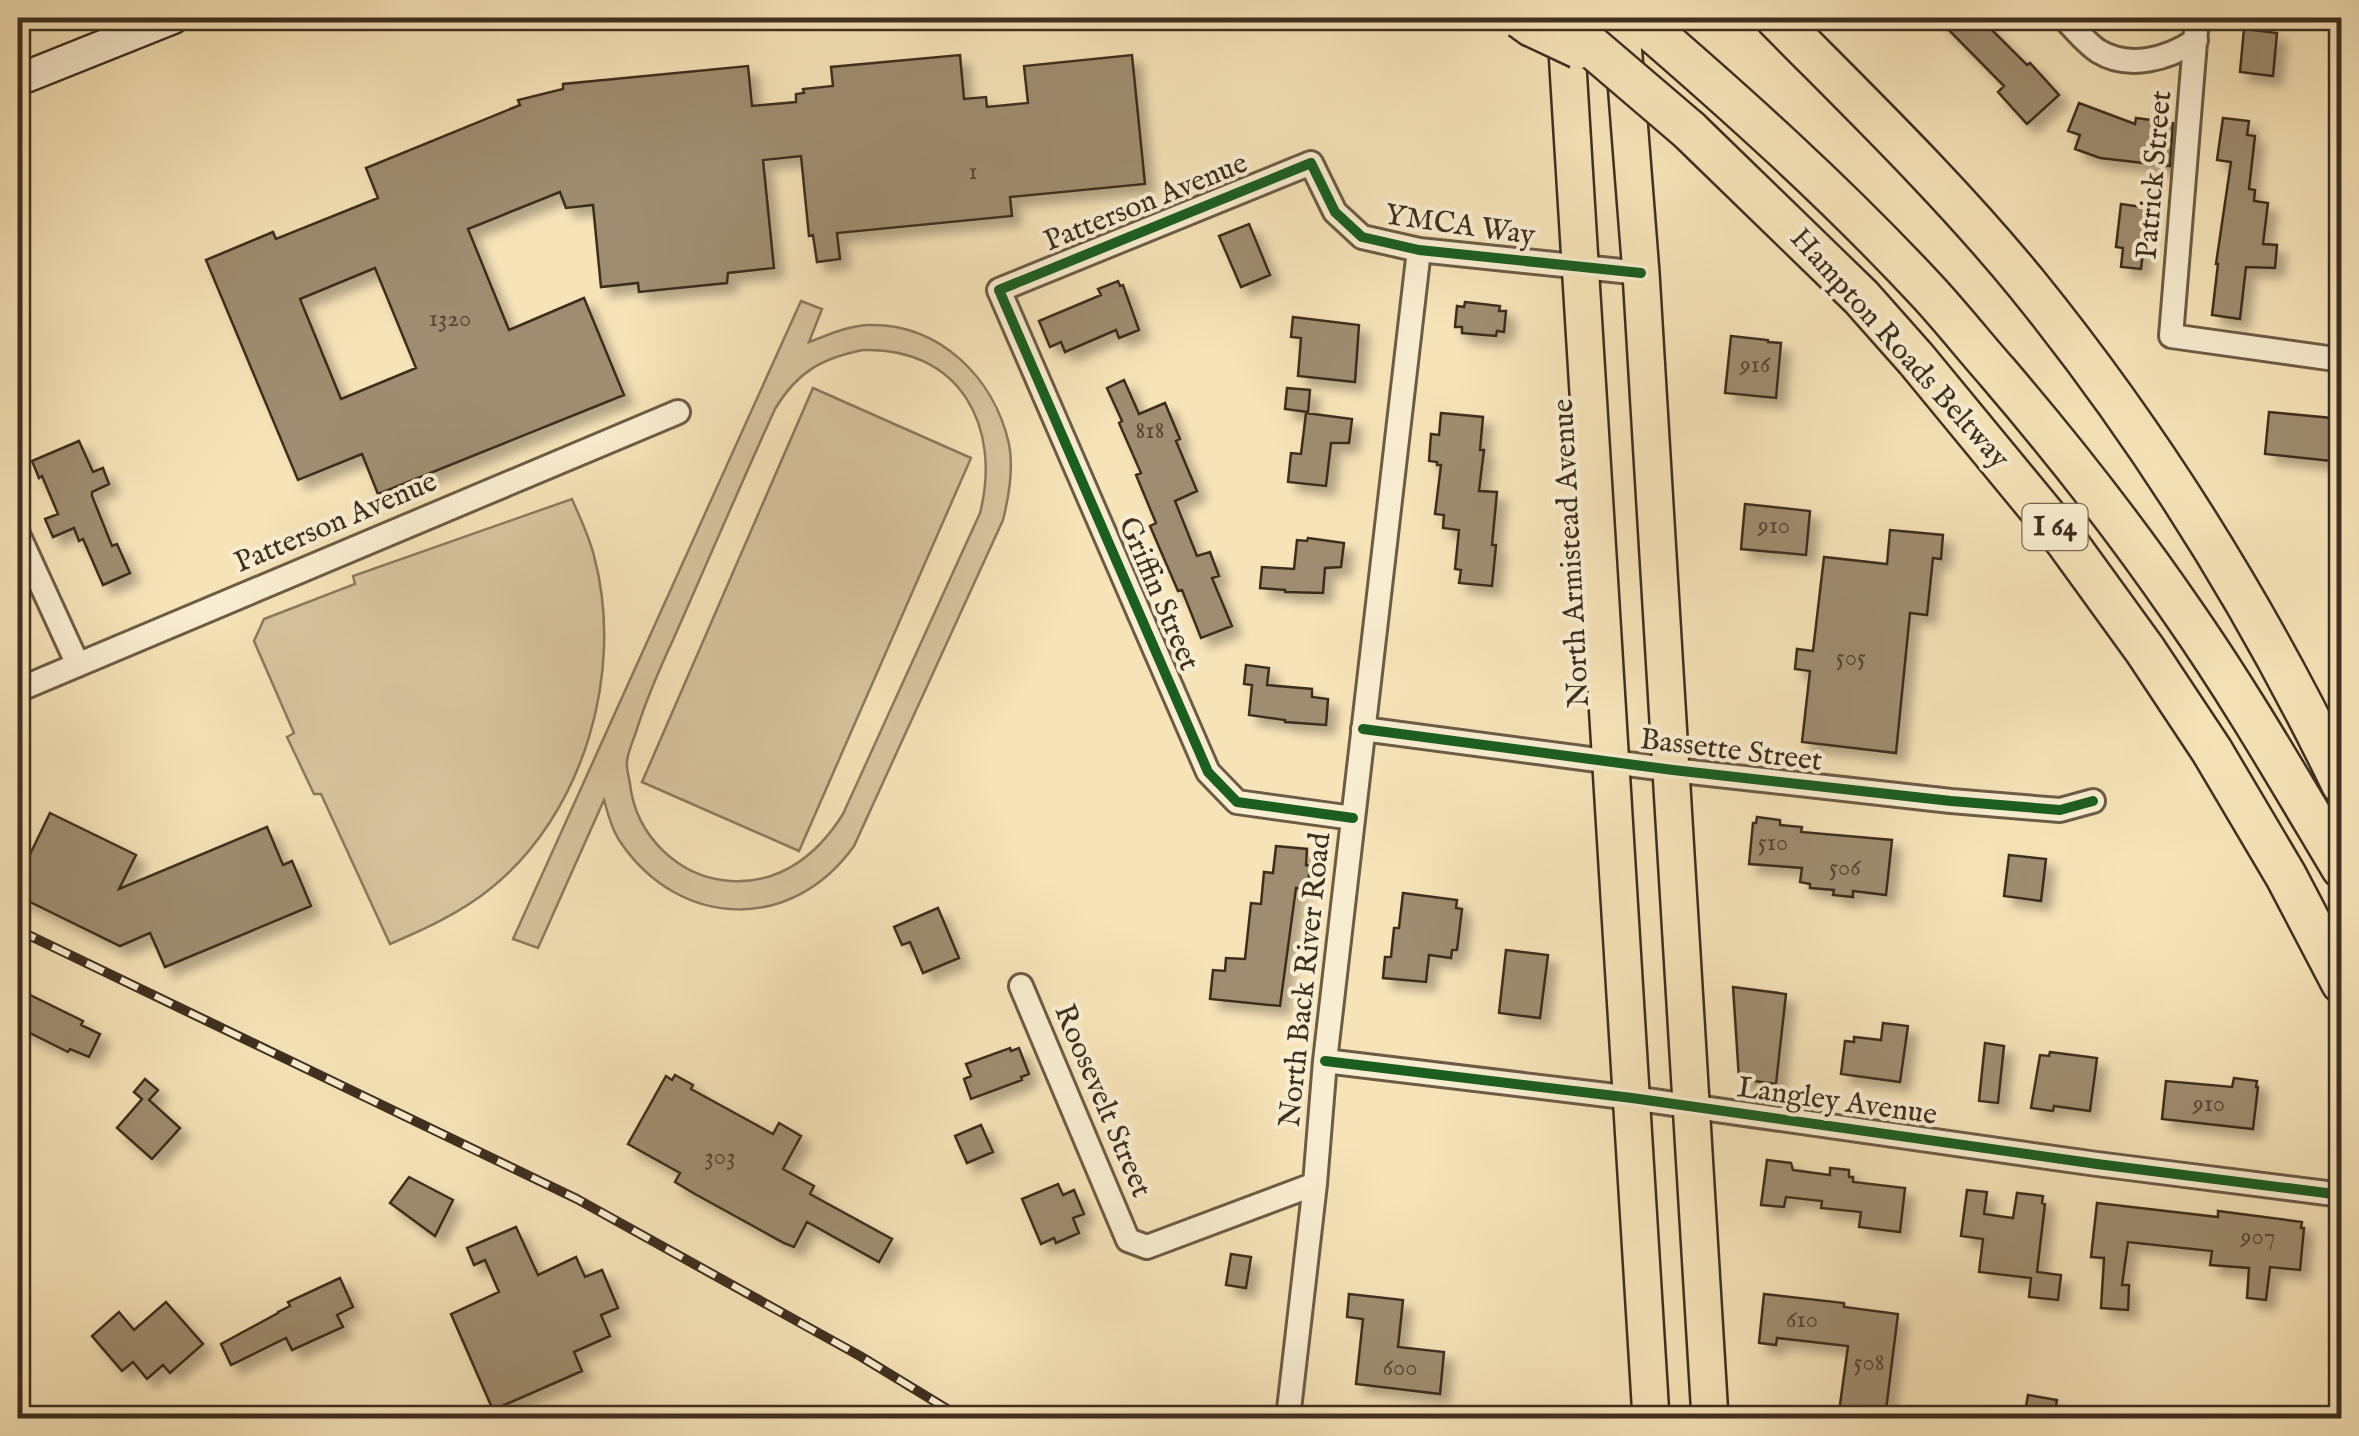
<svg xmlns="http://www.w3.org/2000/svg" width="2359" height="1436" font-family="'IM FELL English',serif">
<style>
.green{fill:#d7c49e;stroke:#8a7a5e;stroke-width:2.5;fill-rule:evenodd}
.building{fill:#9e8d6f;stroke:#3e2f1f;stroke-width:2.5;fill-rule:evenodd;filter:url(#shadow)}
.lines{fill:none;stroke-linecap:round;stroke-linejoin:round}
.minor-casing{stroke:#6c5c45;stroke-width:28}
.secondary-casing{stroke:#3e2f1f;stroke-width:35}
.primary-casing{stroke:#3e2f1f;stroke-width:40}
.motorway-casing{stroke:#3e2f1f;stroke-width:45}
.minor{stroke:#f9edd1;stroke-width:22}
.secondary{stroke:#f9edd1;stroke-width:30}
.primary{stroke:#f6e3b8;stroke-width:35}
.motorway{stroke:#f6e3b8;stroke-width:40}
.rail-casing{stroke:#3e2f1f;stroke-width:10}
.rail{stroke:#f9edd1;stroke-width:6;stroke-dasharray:19;stroke-linecap:butt}
.motorway-bridge-casing{stroke:#3e2f1f;stroke-width:45;stroke-linecap:butt}
.motorway-bridge{stroke:#f6e3b8;stroke-width:40}
.cycleway-casing{stroke:#f9edd1;stroke-width:16}
.cycleway{stroke:#1b5e20;stroke-width:10}
.labels{text-anchor:middle;dominant-baseline:central;stroke-width:8;stroke-linejoin:round;paint-order:stroke}
.number-label{font-size:25px;fill:#564633}
.shield{fill:#f9edd1;stroke:#766854;stroke-width:2.5}
.shield-label{font-size:28px;font-weight:bold;fill:#3e2f1f}
.street-label{font-size:30px;fill:#3e2f1f;stroke:#f9edd1}
</style>
<defs>
<filter id="shadow"><feDropShadow dx="9" dy="9" stdDeviation="5" flood-color="#0004"/></filter>
</defs>
<rect width="100%" height="100%" fill="#f6e3b8"/>
<filter id="stains"><feTurbulence type="fractalNoise" baseFrequency=".002" numOctaves="4"/><feColorMatrix values="0 0 0 0 .2 0 0 0 0 .09 0 0 0 0 .02 0 0 0 .5 -.17"/></filter>
<radialGradient id="worn" r=".72"><stop offset=".6" stop-color="#630" stop-opacity="0"/><stop offset="1" stop-color="#630" stop-opacity=".3"/></radialGradient>
<!-- green -->
<path class="green" d="M801 301 822 309 809 342C828 335 847 326 868 325 939 323 994 377 1009 444 1014 469 1009 496 1003 520L854 846C793 932 681 930 621 843 612 830 608 814 604 800L538 948 513 939ZM863 350C960 347 1002 427 980 513L843 814C818 854 781 884 731 881 679 878 636 836 630 784 629 777 626 768 627 761 628 752 633 741 636 732 646 700 659 670 673 640 707 563 740 486 775 409 797 372 822 358 863 350Z
M813 388 971 458 799 851 642 782Z
M572 499C580 518 589 536 594 556 625 671 584 814 490 889 460 913 425 929 390 944L321 794H314L287 737 294 733 254 641 264 619 355 584 353 576Z"/>
<!-- building -->
<path class="building" d="M1937 18H1980L2027 65 2030 63 2059 95 2027 124 1998 92 2004 86Z
M2244 29 2277 33 2273 76 2240 72Z
M960 55 964 99 986 97 987 107 1028 103 1024 66 1132 55 1145 184 1010 197 1012 216 837 233 840 259 817 262 813 235 809 236 801 156 763 160 774 268 728 273 727 283 639 292 638 283 601 287 593 205 566 208 560 192 468 229 509 330 584 298 624 395 378 494 362 454 298 480 206 260 273 232 276 239 378 198 366 168 520 105 518 100 563 89V84L748 66 752 106 796 102V94L804 93 803 89 833 86 831 67ZM375 268 416 368 341 399 300 299Z
M2079 103 2135 124 2136 118 2173 123 2170 166 2100 158 2075 149 2080 135 2068 131Z
M2223 118 2249 121 2247 135 2255 136 2249 189 2255 190 2254 201 2268 203 2263 244 2277 245 2275 268 2246 267 2240 319 2212 315 2218 264H2216L2231 162 2217 160Z
M2121 204 2149 208 2141 269 2121 267 2123 248 2116 247Z
M1249 224 1270 275 1241 287 1219 236Z
M1118 281 1120 286 1123 285 1139 330 1119 338 1116 330 1065 352 1061 342 1050 347 1039 321 1101 295 1098 289Z
M1465 302 1500 306 1499 311H1506L1504 332 1497 331 1496 336 1462 333V327H1455L1457 306 1464 307Z
M1293 317 1359 325 1355 382 1298 376 1301 338 1291 337Z
M1731 336 1768 340V342L1781 343 1776 398 1725 393Z
M1124 380 1139 414 1165 403 1180 439 1176 441 1197 491 1175 501 1197 556 1210 552 1219 576 1212 578 1232 626 1201 638 1182 590 1178 591 1150 526 1156 523 1136 475 1141 473 1119 423 1122 421 1107 388Z
M1287 388 1310 390 1308 412 1285 409Z
M2269 412 2342 419V462L2265 454Z
M1306 413 1352 419 1349 443H1331L1326 486 1288 482 1291 453 1301 454Z
M1441 413 1483 417 1480 450H1484L1479 491 1497 492 1492 545H1496L1492 586 1459 583 1461 570 1455 569 1459 530 1443 528 1444 515 1435 514 1441 465H1437V462L1429 461 1431 434 1439 435Z
M79 441 93 472 103 468 109 484 92 492V496L112 546 117 544 130 573 103 585 83 539 79 541 74 528 53 537 45 519 58 514 42 476 39 478 32 461Z
M1745 504 1810 511 1806 555 1741 549Z
M1890 530 1943 535 1941 559 1933 558 1927 615 1910 613 1896 753 1802 742 1810 671 1795 669 1797 649 1813 651 1824 557 1887 564Z
M1308 538 1344 543 1341 567 1325 568 1323 593 1285 592V590L1260 588 1262 567 1294 569 1297 540 1307 541Z
M1246 665 1269 668 1267 685 1312 689V697L1328 699 1326 725 1285 722V720L1249 715 1252 685 1244 684Z
M50 813 136 855 119 889 267 827 283 865 292 861 311 906 165 967 150 933 120 946 18 896V879Z
M1757 817 1780 820V825L1802 827 1801 832 1892 840 1886 895 1853 891V897L1833 895 1834 890 1810 888V884L1800 882 1802 868 1749 864 1753 823H1756Z
M1276 846 1307 849 1306 865 1310 866 1308 885 1304 884 1303 889 1296 888 1280 1006 1210 999 1213 970 1225 971 1226 958 1245 959 1251 903 1261 904 1264 872 1273 873Z
M2009 855 2046 859 2041 901 2004 896Z
M1403 893 1457 900 1456 908 1462 909 1457 950H1452L1451 958 1429 955 1426 982 1383 978 1385 957H1391L1394 928H1399Z
M938 908 959 958 923 973 910 942 902 945 894 927Z
M1506 950 1548 955 1540 1018 1499 1013Z
M1733 987 1786 994 1776 1084 1739 1079Z
M18 989 83 1021 81 1025 100 1034 89 1057 70 1049 68 1052 18 1027Z
M1883 1023 1908 1026 1900 1082 1841 1074 1845 1041 1854 1042V1037L1881 1040Z
M1985 1043 2004 1046 1998 1103 1979 1101Z
M1010 1048 1011 1051 1019 1048 1029 1074 1021 1077 1022 1080 971 1099 964 1079 971 1076 966 1064Z
M2050 1052 2097 1058 2090 1111 2054 1106 2053 1111 2031 1108 2040 1055 2049 1056Z
M675 1075 693 1085 691 1089 773 1134 779 1123 801 1136 783 1169 814 1186 810 1194 892 1239 879 1262 807 1222 794 1247 784 1243 695 1194 675 1182 680 1173 628 1144 666 1076 672 1080Z
M2234 1078 2257 1081 2256 1087H2258L2253 1129 2162 1119 2166 1081 2232 1087Z
M145 1079 158 1090 149 1100 180 1128 152 1159 117 1128 142 1099 134 1092Z
M981 1125 993 1152 967 1163 955 1136Z
M1767 1160 1791 1163 1793 1170 1830 1175V1168L1849 1170V1177H1853V1182L1905 1188 1900 1232 1859 1227 1861 1212 1821 1208 1822 1201 1786 1197 1784 1207 1761 1205Z
M409 1177 453 1200 435 1236 390 1203Z
M1058 1184 1063 1195 1074 1190 1084 1214 1073 1218 1079 1233 1056 1243 1054 1238 1041 1244 1022 1199Z
M1967 1190 1987 1192 1984 1214 2013 1218 2017 1193 2043 1196 2042 1203 2045 1204 2037 1272 2061 1275 2058 1300 2029 1297 2031 1278 1979 1272 1983 1239 1961 1236Z
M2097 1203 2218 1217V1211L2302 1222 2301 1228H2304L2300 1270 2270 1267 2266 1300 2247 1298 2249 1268 2210 1265 2212 1251 2128 1242 2122 1285H2129L2128 1310 2101 1308 2104 1258 2091 1257Z
M516 1227 538 1275 576 1257 585 1277 602 1270 618 1308 601 1315 610 1336 574 1352 582 1371 493 1410 451 1314 499 1292 485 1260 474 1265 467 1248Z
M1231 1254 1251 1257 1246 1288 1226 1285Z
M340 1278 353 1307 337 1315 343 1327 292 1350 286 1338 231 1365 221 1344 278 1313V1312L290 1306 288 1302Z
M1349 1294 1403 1300 1398 1347 1444 1352 1440 1394 1356 1384 1363 1319 1347 1317Z
M1764 1294 1844 1303V1307L1898 1314 1885 1418 1839 1412 1848 1346 1777 1338 1776 1345 1759 1343Z
M166 1302 203 1344 170 1373 163 1365 147 1379 133 1362 122 1371 92 1336 119 1312 134 1330Z
M2028 1395 2057 1400 2054 1418H2024Z"/>
<g class="lines">
<!-- minor casing -->
<g class="minor-casing">
<path id="minor" d="M2064 18C2075 29 2085 42 2098 51 2129 70 2168 59 2196 40
M2197 18 2171 336 2342 360
M18 534 78 665
M18 690 678 412
M1363 729 1673 770 1951 801 2060 810 2093 801
M1353 818 1237 802 1208 772 999 290 1311 163 1335 212 1362 237 1419 250 1641 273
M1021 986 1128 1240 1147 1247 1315 1184
M1325 1061 1632 1098 2097 1164 2342 1195
M1288 1418 1315 1184 1325 1061 1419 250"/>
</g>
<!-- secondary casing -->
<g class="secondary-casing">
<path id="secondary" d="M18 80 173 18"/>
</g>
<!-- primary casing -->
<g class="primary-casing">
<path id="primary" d="M1565 18 1651 1418
M1621 18 1641 273 1710 1418"/>
</g>
<!-- motorway casing -->
<g class="motorway-casing">
<path id="motorway" d="M1637 18C1738 105 1837 194 1928 292 1952 318 1974 346 1997 372 2063 449 2125 528 2182 611 2240 694 2290 781 2342 868
M1776 18C1861 104 1949 189 2026 283 2151 437 2256 606 2342 784
M1689 130 1861 297 1916 359 2066 541 2145 650 2212 751 2286 876 2342 983"/>
</g>
<!-- minor -->
<use href="#minor" class="minor"/>
<!-- secondary -->
<use href="#secondary" class="secondary"/>
<!-- primary -->
<use href="#primary" class="primary"/>
<!-- motorway -->
<use href="#motorway" class="motorway"/>
<!-- rail casing -->
<g class="rail-casing">
<path id="rail" d="M18 930 577 1199 860 1356 962 1418"/>
</g>
<!-- rail -->
<use href="#rail" class="rail"/>
<!-- motorway-bridge casing -->
<g class="motorway-bridge-casing">
<path id="motorway-bridge" d="M1521 18 1532 26 1579 48
M1558 18 1689 130"/>
</g>
<!-- motorway-bridge -->
<use href="#motorway-bridge" class="motorway-bridge"/>
<!-- cycleway casing -->
<g class="cycleway-casing">
<path id="cycleway" d="M1363 729 1673 770 1951 801 2060 810 2093 801
M1353 818 1237 802 1208 772 999 290 1311 163 1335 212 1362 237 1419 250 1641 273
M1325 1061 1632 1098 2097 1164 2342 1195"/>
</g>
<!-- cycleway -->
<use href="#cycleway" class="cycleway"/>
</g>
<g class="labels">
<!-- number labels -->
<g class="number-label">
<text x="973" y="172">1</text>
<text x="450" y="319">1320</text>
<text x="1755" y="365">916</text>
<text x="1150" y="431">818</text>
<text x="1774" y="526">910</text>
<text x="1851" y="658">505</text>
<text x="1773" y="843">510</text>
<text x="1845" y="868">506</text>
<text x="2209" y="1104">910</text>
<text x="720" y="1157">303</text>
<text x="2258" y="1237">907</text>
<text x="1802" y="1320">610</text>
<text x="1869" y="1363">508</text>
<text x="1400" y="1368">600</text>
</g>
<!-- shield labels -->
<rect class="shield" x="2022.5" y="504" width="65" height="46" rx="8"/>
<g class="shield-label">
<text x="2055" y="527">I 64</text>
</g>
<!-- street labels -->
<g class="street-label">
<text transform="translate(2155 175) rotate(-85)">Patrick Street</text>
<text transform="translate(1146 203) rotate(-22)">Patterson Avenue</text>
<text transform="translate(1460 226) rotate(8)">YMCA Way</text>
<text transform="translate(1899 349) rotate(48)">Hampton Roads Beltway</text>
<text transform="translate(336 523) rotate(-23)">Patterson Avenue</text>
<text transform="translate(1572 553) rotate(-93)">North Armistead Avenue</text>
<text transform="translate(1158 594) rotate(67)">Griffin Street</text>
<text transform="translate(1731 751) rotate(7)">Bassette Street</text>
<text transform="translate(1306 980) rotate(-84)">North Back River Road</text>
<text transform="translate(1102 1101) rotate(67)">Roosevelt Street</text>
<text transform="translate(1837 1102) rotate(8)">Langley Avenue</text>
</g>
</g>
<!-- margin -->
<rect width="2359" height="1436" fill="none" stroke="#f6e3b8" stroke-width="60"/>
<rect x="20" y="20" width="2319" height="1396" fill="none" stroke="#3e2f1f" stroke-width="5"/>
<rect x="30" y="30" width="2299" height="1376" fill="none" stroke="#3e2f1f" stroke-width="2.5"/>
<rect width="100%" height="100%" filter="url(#stains)"/>
<rect width="100%" height="100%" fill="url(#worn)"/>
</svg>
